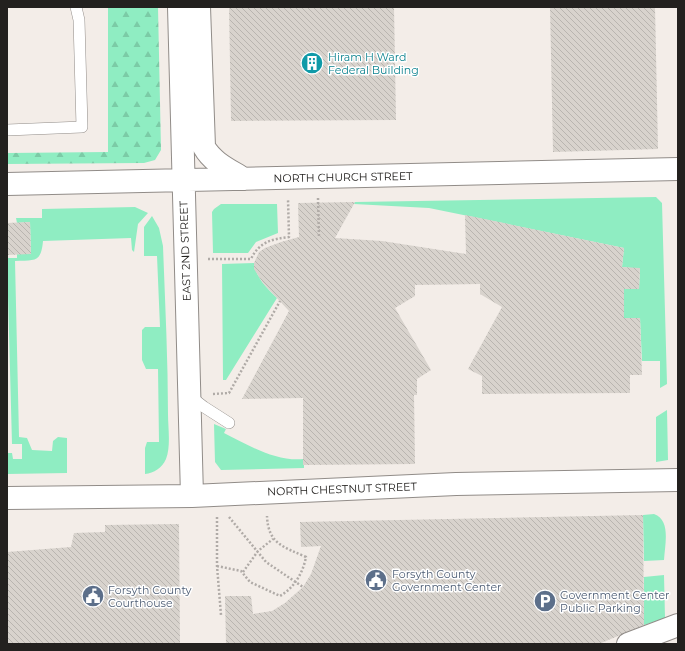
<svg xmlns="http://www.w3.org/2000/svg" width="685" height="651" font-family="Montserrat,sans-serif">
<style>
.green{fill:#8fedc2}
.forest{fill:url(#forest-firs)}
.building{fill:url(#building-back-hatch)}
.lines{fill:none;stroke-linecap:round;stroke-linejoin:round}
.service-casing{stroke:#918c88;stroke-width:12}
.minor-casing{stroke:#918c88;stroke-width:24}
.tertiary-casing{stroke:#918c88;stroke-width:24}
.path{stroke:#b0aba7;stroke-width:2.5;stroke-dasharray:2 2;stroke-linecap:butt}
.service{stroke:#fff;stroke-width:11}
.minor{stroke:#fff;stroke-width:22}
.tertiary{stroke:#fff;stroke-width:22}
.labels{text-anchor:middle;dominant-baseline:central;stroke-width:3;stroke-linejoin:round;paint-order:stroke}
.culture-label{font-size:11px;fill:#0d838f;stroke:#fff;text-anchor:start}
.street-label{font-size:11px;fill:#23211f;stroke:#fff}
.service-label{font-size:11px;fill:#4e5e75;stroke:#fff;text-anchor:start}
</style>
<defs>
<pattern id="forest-firs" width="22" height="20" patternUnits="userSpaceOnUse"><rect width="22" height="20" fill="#8fedc2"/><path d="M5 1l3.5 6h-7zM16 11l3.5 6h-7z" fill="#7bcba6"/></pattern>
<pattern id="building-back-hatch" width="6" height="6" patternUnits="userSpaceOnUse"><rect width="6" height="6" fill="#d8d3cd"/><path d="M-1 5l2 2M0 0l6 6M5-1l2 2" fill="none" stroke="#b9b5b0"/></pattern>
</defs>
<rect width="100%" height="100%" fill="#f3ede8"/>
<!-- green -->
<path class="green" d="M656 197 662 203 667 384 660 388V361H642L640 318H624V289H639L640 269 622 267 624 248 429 208 354 204 355 202Z
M221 204H277L278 233 256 242 248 253H213L212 212 214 209Z
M135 207 148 213 138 224 134 252 132 250 131 238 43 241C41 263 35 260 15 261L19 437 27 438 32 450 52 451 53 441 58 437 67 438V473L7 474V453H12L13 459H22V444H12L7 258H17V254H31L30 222 17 223 16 218H42V209Z
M152 216 159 228 163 246C165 302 168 358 168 414 168 427 171 446 166 459 162 468 154 473 145 474V448L147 442H159L158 369H146L142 360V330L145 327H160L157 256H144V227Z
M254 263C256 278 267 288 277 298L226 380H223L222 264Z
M667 410 668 460 656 462V417Z
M214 424 226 429 224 433C248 445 276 462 304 459V468L221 470 215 462Z
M654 514C671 520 665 544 664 560L644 561 643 515Z
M664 575 665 618 644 625V577Z"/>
<!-- forest -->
<path class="forest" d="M108 7H158L161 150 155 160 144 163 7 164V153L108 152Z"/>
<!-- building -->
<path class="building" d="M229 7H394L396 120 231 121Z
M550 7H655L658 149 553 152Z
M355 202 335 238 382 241 466 254 465 215 624 248 622 267 640 268 639 289H624V318H640L642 375H630V393L482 394V376L468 369 502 307 480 294V284L415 285V296L395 308 431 370 417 379V395H414L415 464 303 465V398L242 399 289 311 263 283 254 269V263L259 252 265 248 281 242 299 237 298 203Z
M30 222 31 254 7 255V223Z
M643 515 644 625 599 644H226L225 596H251L253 614 272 611 285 603 303 587 311 574 321 546 301 547 300 522Z
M179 524 180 644H7V552L71 547 74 533 105 532V525Z"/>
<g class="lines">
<!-- service casing -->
<g class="service-casing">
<path id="service" d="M7 130 82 127 79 20 76 7
M190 396 204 407 229 423"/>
</g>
<!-- minor casing -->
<g class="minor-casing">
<path id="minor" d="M628 644 678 625"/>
</g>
<!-- tertiary casing -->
<g class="tertiary-casing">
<path id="tertiary" d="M179 7 192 496
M199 7 204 147C213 163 230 170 244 179
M7 184 678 169
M7 498 192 496 456 484 678 480"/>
</g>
<!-- path -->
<path class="path" d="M318 198 319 238
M208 259H251C259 242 272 239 289 237L288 199
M213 394 229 393 280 301
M217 517V566L221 615
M229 517 266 562 303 587
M217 566 241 571 250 582 280 596C294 588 303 573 306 557 284 547 268 544 267 516
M243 572 258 551 273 539"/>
<!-- service -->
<use href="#service" class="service"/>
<!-- minor -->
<use href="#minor" class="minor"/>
<!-- tertiary -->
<use href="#tertiary" class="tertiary"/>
</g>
<!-- icons -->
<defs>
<g id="building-disc" transform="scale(1.15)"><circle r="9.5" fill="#0f9aa8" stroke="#fff"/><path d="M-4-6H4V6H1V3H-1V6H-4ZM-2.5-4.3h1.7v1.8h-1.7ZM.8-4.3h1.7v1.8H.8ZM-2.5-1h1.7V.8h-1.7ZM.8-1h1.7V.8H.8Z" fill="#fff"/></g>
<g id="civic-disc" transform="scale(1.15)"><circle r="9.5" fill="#5c6f8a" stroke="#fff"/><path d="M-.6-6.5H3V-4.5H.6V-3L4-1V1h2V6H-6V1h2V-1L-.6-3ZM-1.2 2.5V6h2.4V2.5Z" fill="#fff"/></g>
<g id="parking-disc" transform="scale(1.15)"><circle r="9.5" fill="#5c6f8a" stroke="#fff"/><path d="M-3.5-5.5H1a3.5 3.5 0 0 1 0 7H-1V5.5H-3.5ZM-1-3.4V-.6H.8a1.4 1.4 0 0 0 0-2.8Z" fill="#fff"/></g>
</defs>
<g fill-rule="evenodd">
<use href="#building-disc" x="312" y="63"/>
<use href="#civic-disc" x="376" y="580"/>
<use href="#civic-disc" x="93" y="596"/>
<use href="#parking-disc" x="545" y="601"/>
</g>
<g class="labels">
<!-- culture labels -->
<g class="culture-label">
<text x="328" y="57">Hiram H Ward<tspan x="328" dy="13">Federal Building</tspan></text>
</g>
<!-- street labels -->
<g class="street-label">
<text transform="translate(343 177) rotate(-1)">NORTH CHURCH STREET</text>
<text transform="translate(185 251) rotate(-92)">EAST 2ND STREET</text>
<text transform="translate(342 489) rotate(-2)">NORTH CHESTNUT STREET</text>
</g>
<!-- service labels -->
<g class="service-label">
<text x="392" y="574">Forsyth County<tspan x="392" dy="13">Government Center</tspan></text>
<text x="108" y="590">Forsyth County<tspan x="108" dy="13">Courthouse</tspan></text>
<text x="560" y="595">Government Center<tspan x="560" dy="13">Public Parking</tspan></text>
</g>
</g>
<!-- border -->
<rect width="685" height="651" fill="none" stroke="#23211f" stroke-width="16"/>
</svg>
